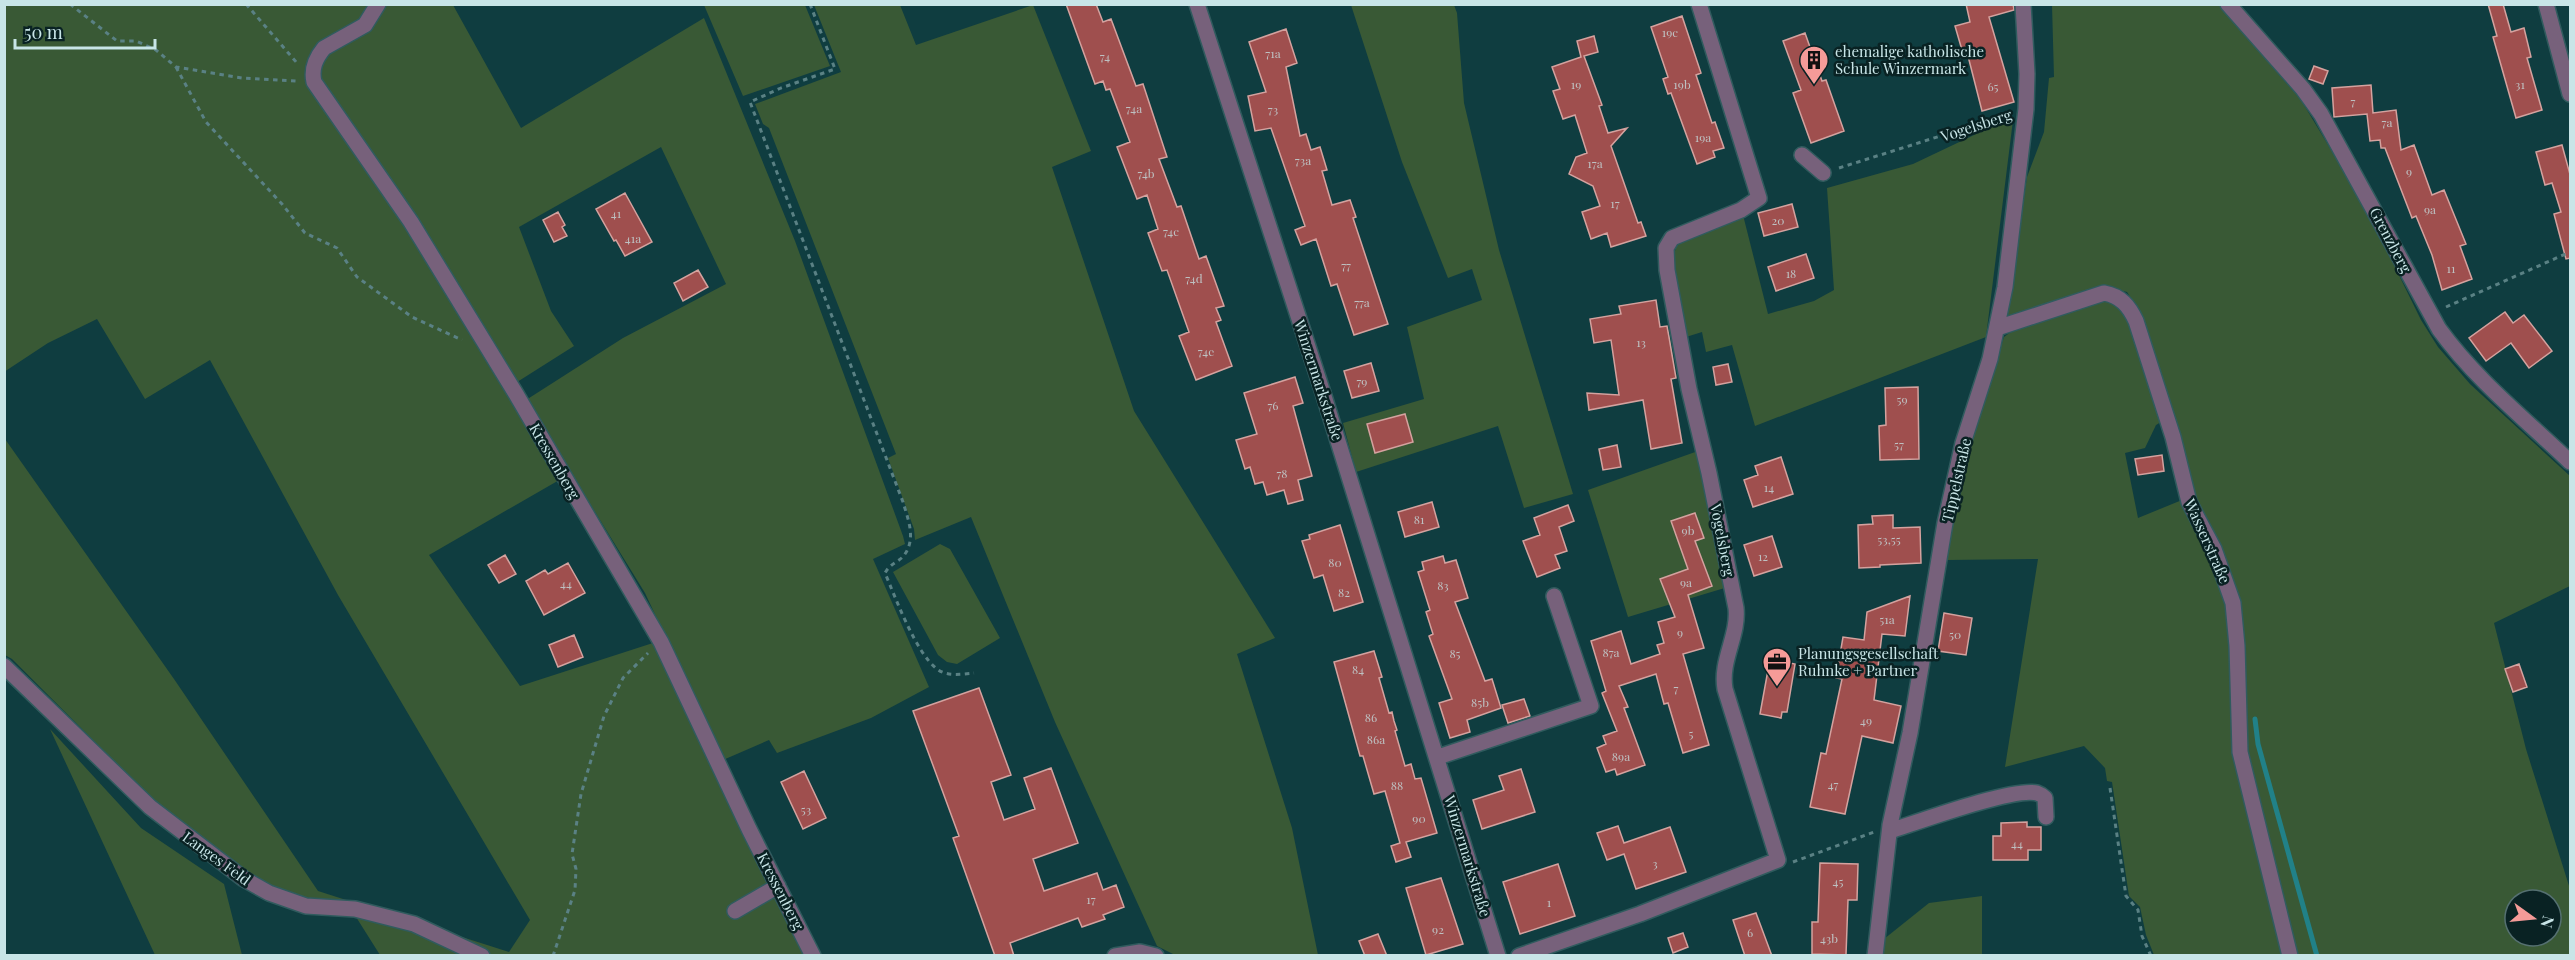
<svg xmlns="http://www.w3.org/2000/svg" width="2575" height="960" font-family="'Playfair Display',serif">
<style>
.green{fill:#395935;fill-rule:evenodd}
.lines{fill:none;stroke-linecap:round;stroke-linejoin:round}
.stream{stroke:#218188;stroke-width:5}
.building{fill:#9f4f4e;stroke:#d4a29f;stroke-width:1.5}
.minor-casing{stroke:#305b5e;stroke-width:18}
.path{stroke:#5a8184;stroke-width:3;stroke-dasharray:4.5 4.5;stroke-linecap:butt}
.minor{stroke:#77617b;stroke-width:15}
.labels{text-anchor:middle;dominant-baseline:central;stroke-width:5;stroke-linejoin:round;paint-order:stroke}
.number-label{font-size:12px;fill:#bec0c1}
.poi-label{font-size:15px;fill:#c8e5e7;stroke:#092223;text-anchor:start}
.street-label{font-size:15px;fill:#c8e5e7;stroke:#092223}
</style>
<rect width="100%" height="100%" fill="#0f3d40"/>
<!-- green -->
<path class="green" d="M5 5H453L521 128 704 18 795 241 903 536 905 544 873 559 929 687 871 718 777 753 769 740 723 760 645 593 526 400 623 338 726 284 661 147 519 227 551 311 574 346 514 384 408 228 490 368 561 479 429 555 520 686 656 642 804 955H380L351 909 283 893 238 869 156 803 12 659 5 655V439L174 679 318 891 509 952 530 920 338 595 210 360 145 399 97 319 48 343 4 372Z
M704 5H805L830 66 743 96Z
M814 5H900L916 45 1033 5 1091 151 1052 167 1134 411 1275 638 1237 654 1292 828 1318 955H1175L1157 946 1055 722 971 517 915 540 914 529 888 458 896 454 769 128 763 124 755 104 841 72Z
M1351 5H1454L1457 13 1464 103 1499 250 1573 494 1524 508 1498 426 1356 472 1343 423 1424 399 1407 327 1482 300 1472 269 1448 278 1402 162Z
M2052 5H2219L2301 100 2366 208 2421 320 2438 347 2470 384 2570 476V586L2494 623 2526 749 2570 889V955H2294L2242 750 2239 644 2196 512 2136 306 2127 292 2115 289 2006 321 2027 177 2044 132 2049 78 2054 77ZM2515 900H2551V936H2515Z
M2013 120 1986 337 1755 426 1732 345 1706 352 1702 332 1686 337C1681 313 1661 256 1683 239 1697 229 1727 221 1743 215L1768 314 1814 301 1834 290 1827 188 1913 164 1993 126Z
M2110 297 2125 311 2161 422 2156 425 2145 448 2125 453 2138 518 2182 500 2211 553 2225 588 2234 697 2287 955H2154L2146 935 2140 907 2129 896 2112 782 2107 781 2105 768 2084 746 2005 767 2038 559 1946 560 1965 459 2004 337 2012 331Z
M1698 451 1728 587 1628 617 1588 490Z
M940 544 950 549 1000 638 957 664 947 662 938 655 893 572Z
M50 729 141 828 224 884 242 955H155Z
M1982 896V955L1881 956 1884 939 1929 903Z"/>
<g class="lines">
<!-- stream -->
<path class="stream" d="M2255 719 2258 744 2317 956"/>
</g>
<!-- building -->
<path class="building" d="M1066 4H1096L1103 22 1111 19 1136 86 1143 84 1167 157 1159 159 1177 207 1181 206 1199 259 1206 256 1224 306 1216 308 1221 320 1216 322 1232 366 1196 380 1179 336 1189 332 1167 270 1162 271 1148 233 1158 229 1147 195 1137 199 1117 147 1130 142 1110 89 1106 90 1103 81 1095 84Z
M1966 4H2013L2014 10 1989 17 2014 102 1982 111 1968 56 1964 57 1955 26 1970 22Z
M2488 4H2503L2511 32 2524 28 2531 57 2527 58 2542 110 2516 118 2493 37 2497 36Z
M1682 16 1701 73 1696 75 1712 123 1715 122 1724 148 1713 151 1715 157 1697 164 1671 93 1668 94 1663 79 1668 77 1651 27Z
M1286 29 1297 63 1286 67 1300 136 1306 134 1311 150 1320 147 1327 170 1322 171 1332 205 1350 200 1356 217 1353 218 1388 324 1354 335 1337 284 1331 286 1316 239 1301 245 1295 230 1305 226 1271 128 1255 131 1248 96 1266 92 1249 42Z
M1805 33 1822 81 1826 80 1844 131 1811 143 1793 93 1801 90 1783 41Z
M1594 36 1598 52 1584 56 1602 105 1599 106 1608 133 1627 128 1611 146 1638 223 1641 222 1646 236 1611 247 1607 233 1591 239 1582 212 1600 206 1593 186 1569 174 1576 157 1587 153 1575 115 1563 119 1553 91 1560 89 1552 67 1581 57 1577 41Z
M2314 66 2328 71 2323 84 2309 79Z
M2371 85 2373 113 2396 110 2401 150 2414 145 2432 195 2444 190 2466 244 2460 246 2472 279 2442 290 2432 255 2416 216 2412 218 2385 148H2381L2380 140 2370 141 2367 114 2334 117 2332 88Z
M2562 145 2571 178V258L2566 259 2554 214 2561 212 2552 183 2545 185 2536 152Z
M625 193 652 242 625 256 616 240 614 241 596 209Z
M1792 204 1798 227 1764 236 1758 213Z
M558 212 565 225 562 227 567 236 554 242 543 220Z
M1806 254 1814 278 1776 291 1768 267Z
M698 270 708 287 683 301 674 283Z
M1656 300 1660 327 1667 326 1669 337 1676 378 1671 379 1682 443 1651 449 1643 400 1589 410 1587 393 1619 395 1611 340 1594 343 1590 319 1621 314 1619 306Z
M2505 312 2513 323 2524 315 2552 351 2529 368 2511 343 2486 361 2469 338Z
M1371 363 1379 391 1352 398 1344 371Z
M1728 364 1732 382 1716 385 1713 367Z
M1295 377 1303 403 1293 406 1312 476 1298 480 1303 500 1288 504 1284 490 1267 495 1263 482 1255 484 1250 467 1245 469 1236 440 1257 434 1244 393Z
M1918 387 1919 459 1880 460 1879 426 1886 425 1885 388Z
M1405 414 1413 442 1375 453 1367 424Z
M1617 445 1621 467 1603 470 1599 449Z
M2162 455 2164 471 2138 475 2135 459Z
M1781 457 1793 494 1753 507 1744 480 1758 475 1755 466Z
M1432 502 1439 527 1405 537 1398 512Z
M1568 505 1574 521 1559 527 1567 551 1555 555 1560 568 1537 577 1523 541 1540 535 1534 518Z
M1695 513 1704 538 1695 541 1712 586 1688 595 1704 648 1683 654 1709 745 1683 753 1668 703 1664 704 1656 674 1619 686 1628 707 1624 708 1645 765 1617 775 1615 769 1606 772 1597 748 1606 744 1603 736 1617 731 1602 693 1606 691 1591 641 1621 631 1631 664 1660 654 1657 645 1664 643 1658 622 1675 617 1660 579 1688 569 1671 521Z
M1893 515V528L1920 527 1921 563 1880 565V567L1859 568 1858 525 1873 524 1872 516Z
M1340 525 1363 602 1334 611 1323 575 1314 578 1302 541 1310 539 1309 535Z
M1772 536 1782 567 1754 576 1744 545Z
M505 555 516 574 499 583 488 565Z
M1443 556 1445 563 1456 560 1468 598 1455 602 1485 681 1492 679 1501 708 1467 720 1470 732 1450 738 1439 703 1452 699 1429 636 1433 634 1426 612 1430 610 1418 572 1424 570 1422 562Z
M568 563 585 593 544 615 526 581 545 570 548 574Z
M1910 596 1905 636 1882 634 1874 700 1901 706 1893 743 1862 736 1845 814 1810 807 1821 753 1826 754 1842 679 1836 678 1843 637 1864 640 1867 612Z
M1944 613 1972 618 1966 655 1938 651Z
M574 635 583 657 558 667 549 645Z
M1374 651 1382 677 1379 678 1389 713 1392 712 1394 721 1397 730 1395 731 1405 766 1411 764 1415 779 1421 778 1437 833 1406 842 1411 857 1396 862 1391 846 1400 843 1385 791 1374 794 1363 756H1360L1334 662Z
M1770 659 1795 664 1787 712H1782L1781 718 1760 714Z
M2519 664 2527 687 2513 692 2505 669Z
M979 688 1011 775 991 782 1004 820 1035 809 1024 778 1051 768 1078 843 1033 859 1044 891 1097 873 1103 890 1116 885 1124 907 1103 915 1105 919 1082 927 1078 918 1010 943 1014 956H995L953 838 959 836 913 711Z
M1524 699 1530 716 1508 723 1502 705Z
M1521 769 1535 812 1482 829 1473 800 1504 790 1499 776Z
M804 771 826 818 803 829 781 782Z
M2027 822V827H2041V850H2028V860H1993V836H2001V823Z
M1618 826 1624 843 1670 827 1686 872 1636 889 1624 854 1607 860 1597 833Z
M1820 863 1858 864 1857 900H1848L1846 955 1812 954V922H1818Z
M1558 864 1575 916 1520 934 1503 882Z
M1441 878 1463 944 1426 955 1406 888Z
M1756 913 1772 956H1745L1733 920Z
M1683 933 1688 947 1673 953 1668 938Z
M1378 934 1387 956H1365L1359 941Z"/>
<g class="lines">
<!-- minor casing -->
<g class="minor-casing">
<path id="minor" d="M378 4 365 25 324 48C315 59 311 69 314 82L411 222 516 394 661 642 749 829 813 956
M1197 4 1324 396 1498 956
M2228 4 2303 89 2321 114 2439 329C2475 379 2526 420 2570 462
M2546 4 2570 94
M1802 155 1823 173
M1997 328 2104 293C2121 296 2129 306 2136 321L2173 437 2189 502 2214 549 2233 603 2237 646 2240 752 2290 956
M4 666 150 807 244 879 269 893 306 906 355 909 414 924 482 956
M1438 757 1591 706 1554 596
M1890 831C1918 822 2013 787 2037 793 2040 794 2043 796 2045 798L2046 817
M735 911 778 886
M1115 956 1140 952 1156 956
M1519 956 1640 914 1778 860 1725 689C1720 660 1739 636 1736 608L1709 473 1689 389 1667 270 1666 248 1672 238 1741 210 1759 198 1699 4
M1875 956 1890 825 1910 733 1945 523 1963 443 1990 359 2005 287 2026 109 2027 74 2023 4"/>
</g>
<!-- path -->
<path class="path" d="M70 4 117 41H136L156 50 176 67 242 78 297 81
M246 4 297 63
M810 4 835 69 781 88 750 102 903 502C908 519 916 538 905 554 900 562 891 562 885 573 896 599 916 653 937 669 947 677 962 674 974 673
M176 67 206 122 282 204 305 233 337 248 357 277 412 317 462 340
M1839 168 2010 114
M2446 307 2570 252
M2110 788 2126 896 2138 910 2142 936 2151 956
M1793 862 1874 832
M553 956 575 890 576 869 572 854 581 794 604 716 623 678 648 653"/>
<!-- minor -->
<use href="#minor" class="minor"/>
</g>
<!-- icons -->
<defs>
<g id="building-pin" transform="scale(1.5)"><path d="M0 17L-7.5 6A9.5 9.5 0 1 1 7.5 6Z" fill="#f59b98" stroke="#092223"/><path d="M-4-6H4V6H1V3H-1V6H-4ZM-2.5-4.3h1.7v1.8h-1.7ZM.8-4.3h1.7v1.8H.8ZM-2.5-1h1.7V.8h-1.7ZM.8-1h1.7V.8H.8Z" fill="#111"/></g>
<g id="office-pin" transform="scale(1.5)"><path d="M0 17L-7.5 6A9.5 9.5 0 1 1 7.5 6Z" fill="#f59b98" stroke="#092223"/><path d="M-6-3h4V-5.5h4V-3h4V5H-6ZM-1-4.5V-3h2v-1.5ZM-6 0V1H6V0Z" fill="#111"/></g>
</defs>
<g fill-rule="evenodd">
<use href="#building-pin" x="1814" y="60"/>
<use href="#office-pin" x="1777" y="662"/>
</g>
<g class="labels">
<!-- number labels -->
<g class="number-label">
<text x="1670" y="32">19c</text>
<text x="1273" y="53">71a</text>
<text x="1105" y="56">74</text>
<text x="1576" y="84">19</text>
<text x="1682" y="84">19b</text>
<text x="2520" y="84">31</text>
<text x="1993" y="86">65</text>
<text x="2353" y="101">7</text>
<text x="1134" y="108">74a</text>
<text x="1273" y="109">73</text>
<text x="2387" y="122">7a</text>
<text x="1703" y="137">19a</text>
<text x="1303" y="160">73a</text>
<text x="1595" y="163">17a</text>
<text x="2409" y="171">9</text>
<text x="1146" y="173">74b</text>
<text x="1615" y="203">17</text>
<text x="2430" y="209">9a</text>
<text x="616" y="213">41</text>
<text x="1778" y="220">20</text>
<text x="1171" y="231">74c</text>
<text x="633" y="238">41a</text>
<text x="1346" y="265">77</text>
<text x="2451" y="268">11</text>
<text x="1791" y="273">18</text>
<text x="1194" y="278">74d</text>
<text x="1362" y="302">77a</text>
<text x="1641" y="342">13</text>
<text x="1206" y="351">74e</text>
<text x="1362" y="381">79</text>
<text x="1902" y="399">59</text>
<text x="1273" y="405">76</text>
<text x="1899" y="444">57</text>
<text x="1282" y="473">78</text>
<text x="1769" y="487">14</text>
<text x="1419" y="519">81</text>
<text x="1688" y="530">9b</text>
<text x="1889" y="539">53,55</text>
<text x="1763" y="556">12</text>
<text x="1335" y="562">80</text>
<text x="1686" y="582">9a</text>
<text x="566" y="583">44</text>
<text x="1443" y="585">83</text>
<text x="1344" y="592">82</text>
<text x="1887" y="619">51a</text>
<text x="1680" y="632">9</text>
<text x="1955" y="634">50</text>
<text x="1611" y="652">87a</text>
<text x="1455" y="653">85</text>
<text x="1358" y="669">84</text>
<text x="1676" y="688">7</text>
<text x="1480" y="702">85b</text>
<text x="1371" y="717">86</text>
<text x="1866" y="720">49</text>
<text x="1691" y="733">5</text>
<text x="1376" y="739">86a</text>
<text x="1621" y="756">89a</text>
<text x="1833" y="784">47</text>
<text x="1397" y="785">88</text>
<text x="806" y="809">53</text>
<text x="1419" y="818">90</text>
<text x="2017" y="843">44</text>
<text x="1655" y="863">3</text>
<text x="1838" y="881">45</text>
<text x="1091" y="899">17</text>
<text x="1549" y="902">1</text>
<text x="1438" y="929">92</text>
<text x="1750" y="932">6</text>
<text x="1829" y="938">43b</text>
</g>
<!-- poi labels -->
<g class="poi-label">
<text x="1835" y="51">ehemalige katholische<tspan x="1835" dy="17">Schule Winzermark</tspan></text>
<text x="1798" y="653">Planungsgesellschaft<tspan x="1798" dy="17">Ruhnke + Partner</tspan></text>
</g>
<!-- street labels -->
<g class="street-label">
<text transform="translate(1976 125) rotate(-18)">Vogelsberg</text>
<text transform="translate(2391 240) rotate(62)">Grenzberg</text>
<text transform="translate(1319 380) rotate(72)">Winzermarkstraße</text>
<text transform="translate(555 461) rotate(60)">Kressenberg</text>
<text transform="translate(1956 480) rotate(-77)">Tippelstraße</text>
<text transform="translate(1723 540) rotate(79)">Vogelsberg</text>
<text transform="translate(2208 541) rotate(66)">Wasserstraße</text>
<text transform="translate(1468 856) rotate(73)">Winzermarkstraße</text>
<text transform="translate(217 858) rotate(36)">Langes Feld</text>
<text transform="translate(781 891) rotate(63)">Kressenberg</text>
</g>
</g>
<!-- border -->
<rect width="2575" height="960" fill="none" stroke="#c8e5e7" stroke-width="12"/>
<!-- north arrow -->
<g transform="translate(2533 918) rotate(105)"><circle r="28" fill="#092223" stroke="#557071" stroke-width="1.5"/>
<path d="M0-4.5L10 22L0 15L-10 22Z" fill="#f59b98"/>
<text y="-9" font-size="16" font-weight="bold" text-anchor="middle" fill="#c8e5e7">N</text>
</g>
<!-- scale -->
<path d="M15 39v9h140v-9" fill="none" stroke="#c8e5e7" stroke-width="3"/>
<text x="24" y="39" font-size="18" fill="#c8e5e7" stroke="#092223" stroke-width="4.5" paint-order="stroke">50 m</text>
</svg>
